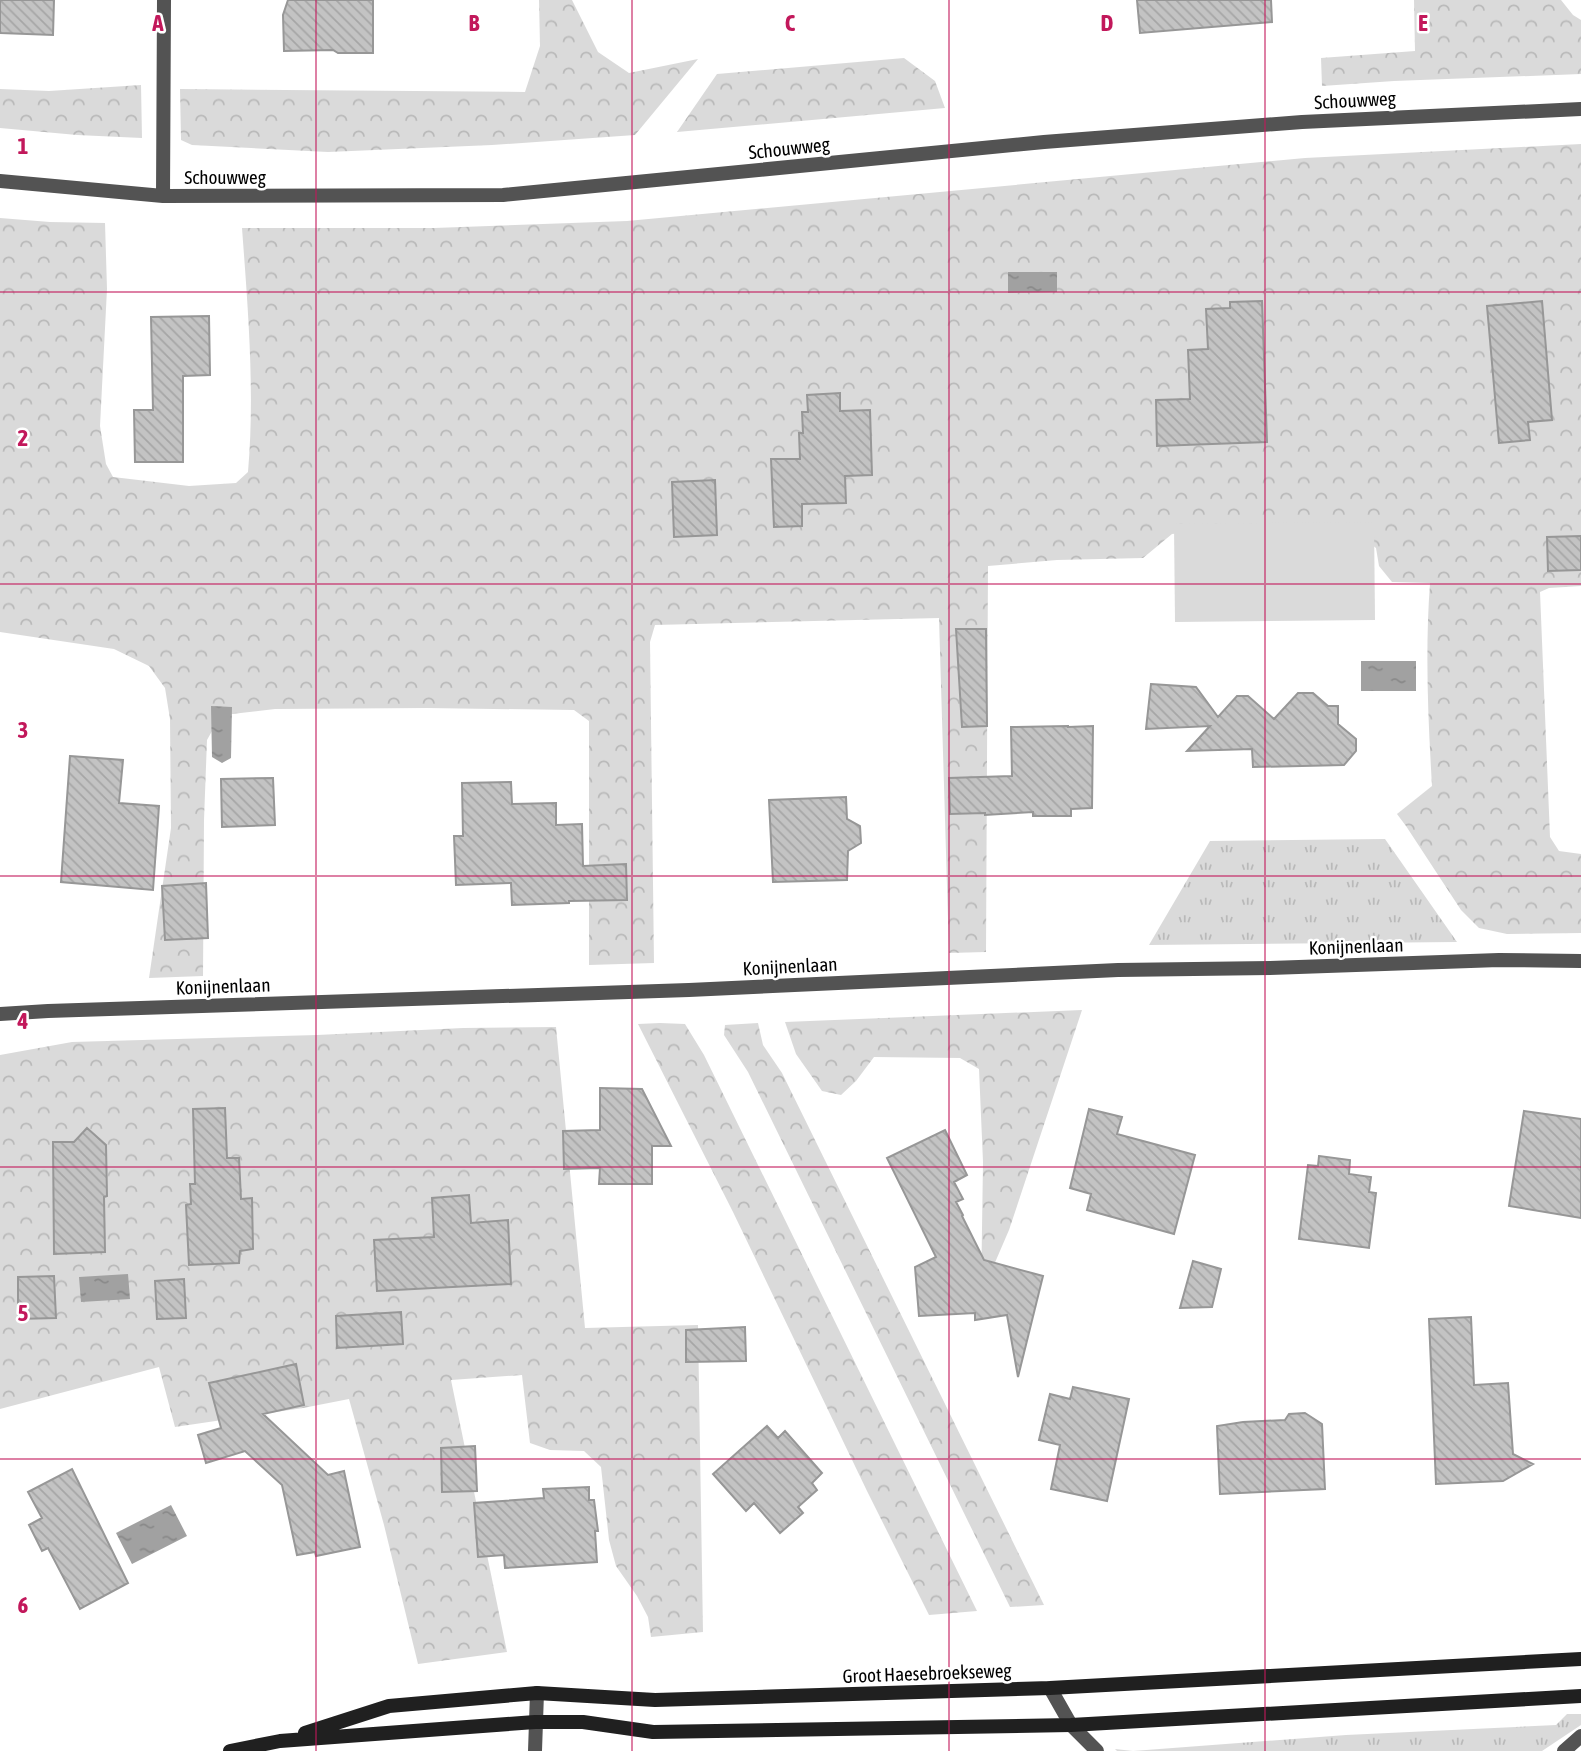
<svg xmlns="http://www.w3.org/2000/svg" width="1581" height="1751" font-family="'Asap Condensed',sans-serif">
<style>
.grass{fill:url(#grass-tufts)}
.forest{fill:url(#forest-crowns)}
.garden{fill:#dadada}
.water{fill:url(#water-ripples)}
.building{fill:url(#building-back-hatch);stroke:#979797;stroke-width:2}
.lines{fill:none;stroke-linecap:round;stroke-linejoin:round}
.street{stroke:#535353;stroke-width:14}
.secondary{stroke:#202020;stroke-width:14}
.grid{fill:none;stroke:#c2185b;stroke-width:2;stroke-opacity:0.55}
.labels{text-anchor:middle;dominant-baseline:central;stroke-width:5;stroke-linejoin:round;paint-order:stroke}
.street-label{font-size:19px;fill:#000;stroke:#fff}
.grid-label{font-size:23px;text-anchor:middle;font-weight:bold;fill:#c2185b;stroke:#fff;stroke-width:5;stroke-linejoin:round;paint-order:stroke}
</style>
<defs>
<pattern id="grass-tufts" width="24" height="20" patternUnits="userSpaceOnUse" patternTransform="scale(1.75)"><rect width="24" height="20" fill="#dadada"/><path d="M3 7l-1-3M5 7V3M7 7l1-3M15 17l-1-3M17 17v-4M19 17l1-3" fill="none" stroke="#b9b9b9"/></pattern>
<pattern id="forest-crowns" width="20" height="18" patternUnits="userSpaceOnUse" patternTransform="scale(1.75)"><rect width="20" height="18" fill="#dadada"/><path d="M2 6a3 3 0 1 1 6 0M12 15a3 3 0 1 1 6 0" fill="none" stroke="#b9b9b9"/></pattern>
<pattern id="water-ripples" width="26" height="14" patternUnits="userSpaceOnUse" patternTransform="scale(1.75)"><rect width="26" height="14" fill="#a1a1a1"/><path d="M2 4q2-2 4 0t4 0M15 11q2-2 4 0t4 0" fill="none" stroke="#898989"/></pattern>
<pattern id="building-back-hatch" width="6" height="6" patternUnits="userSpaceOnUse" patternTransform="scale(1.75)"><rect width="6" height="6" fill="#c3c3c3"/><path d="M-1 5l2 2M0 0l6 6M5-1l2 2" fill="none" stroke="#a6a6a6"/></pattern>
</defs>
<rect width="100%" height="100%" fill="#fff"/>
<!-- grass -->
<path class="grass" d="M1385 839 1457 942 1149 945 1210 841Z
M1567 1714H1581V1725L1542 1751H1117L1115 1749 1133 1751 1346 1735 1556 1725Z"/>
<!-- forest -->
<path class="forest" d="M539 0H572L598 52 629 73 698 59 635 135 492 145 328 152 192 145 181 140 180 89 525 92 540 46Z
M1414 0H1561L1573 15 1581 20V74L1394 81 1322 86 1321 58 1415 51Z
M904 58 935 81 945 108 677 132 717 74Z
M141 85 142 138 77 135 0 128V89L49 91Z
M1581 144V586L1549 588 1540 592 1550 837 1559 851 1581 854V933L1507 934 1479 928 1461 910 1406 826 1397 814 1432 786C1428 718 1425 651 1430 583L1392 582 1379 566 1376 548 1350 528 1258 526 1172 534 1143 558 1057 560 988 566 986 952 949 953 939 618 655 625 650 642 654 963 589 965V721L574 710 427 708 275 709 232 714 217 722 207 740 204 820 203 976 149 978 171 828 170 719 165 688 149 666 114 649 0 632V218L50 222 105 223 107 289 100 426 106 464 113 477 189 486 236 483 248 472C255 392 248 309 242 228H434L627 221 1305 158Z
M1082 1010 1009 1230 981 1295 983 1162 979 1069 960 1058 874 1057 856 1081 841 1095 822 1091 796 1054 785 1022Z
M660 1023 685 1024 704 1055 977 1611 929 1615 867 1491 733 1212 638 1024Z
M758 1023 763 1045 782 1073 1044 1605 1010 1607 748 1072 724 1035 725 1025Z
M556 1027 585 1328 698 1325 703 1632 651 1637 648 1617 637 1596 616 1566 609 1540 601 1467 584 1451 550 1450 530 1443 522 1375 451 1380 507 1652 418 1664 384 1525 349 1399 303 1408 175 1427 159 1367 0 1409V1055L72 1042 317 1035 463 1028Z"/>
<!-- garden -->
<path class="garden" d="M1374 522 1375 620 1175 622 1174 524Z"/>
<!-- water -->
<path class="water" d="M1008 272H1057V292L1008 293Z
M1361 661H1416V691H1361Z
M211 706 232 707 231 758 222 763 212 757Z
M128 1274 130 1299 81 1302 79 1277Z
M171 1505 187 1536 132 1564 116 1533Z"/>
<!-- building -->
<path class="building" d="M0 0H54L53 35 0 33Z
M288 0H373V53H338L333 50 284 51 283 15Z
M1137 0H1271L1272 22 1140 33Z
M1262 301 1267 442 1157 446 1156 400 1190 399 1188 350 1208 349 1206 309 1230 308V302Z
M1542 301 1552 420 1528 422 1530 440 1499 443 1487 306Z
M209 316 210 375 183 376V462H135L134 410H153L151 317Z
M840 393V411L870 410 872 475 845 476 846 503 802 504V526L774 527 771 459H800L799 433H803L802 412H808L807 395Z
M715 480 717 535 674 537 672 482Z
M1581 536V570L1548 571 1547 537Z
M956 629H986L987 726 962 727Z
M1151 684 1196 687 1218 717 1237 696H1248L1274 719 1298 693H1313L1328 706H1338V724L1356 739V751L1344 765 1253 767 1252 749 1187 751 1210 726 1146 729Z
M1068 726V727L1093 726 1092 808 1071 809V816H1033V812L985 815V813L950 814 949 778 1012 776 1011 727Z
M70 756 123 760 119 803 159 806 153 890 61 882Z
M273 778 275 825 222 827 221 779Z
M511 782 512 804 556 803V825L582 824 583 866 626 864 627 900 569 901V903L512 905 511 883 456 885 454 836H463L462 783Z
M846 797 847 819 860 826 861 843 848 851 847 880 773 882 769 800Z
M206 883 208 938 165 940 162 886Z
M600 1088 642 1089 671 1146H652V1184H599L600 1168 564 1169 563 1131 600 1130Z
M225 1108 227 1158H239L241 1199 252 1198 253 1249 240 1251 239 1263 189 1265 186 1205 191 1204 190 1184H195L193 1109Z
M1089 1109 1122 1117 1117 1134 1195 1155 1174 1234 1087 1210 1091 1194 1070 1188Z
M1524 1111 1581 1119V1218L1509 1206Z
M87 1128 106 1145 107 1196 104 1197 105 1252 54 1254 53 1142H74Z
M945 1130 967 1175 954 1182 963 1199 956 1202 963 1215 962 1216 984 1260 1043 1276 1018 1377 1007 1315 975 1320V1313L919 1316 915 1267 936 1257 887 1158Z
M1319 1156 1350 1160 1349 1174 1371 1177 1369 1192 1376 1193 1369 1248 1299 1239 1308 1165 1318 1166Z
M469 1195 471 1223 508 1220 511 1284 377 1291 374 1240 434 1237 432 1198Z
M1193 1261 1221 1269 1212 1307 1180 1308Z
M54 1276 56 1318 18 1319V1277Z
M184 1279 186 1318 157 1319 155 1281Z
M401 1312 403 1344 337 1348 336 1316Z
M1471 1317 1474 1385 1508 1383 1513 1454 1533 1464 1503 1481 1436 1484 1429 1319Z
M745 1327 746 1361 686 1362V1330Z
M296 1364 304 1405 263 1414 328 1475 344 1471 360 1547 316 1556 315 1552 297 1555 282 1485 245 1451 206 1463 198 1435 221 1428 209 1383Z
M1073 1387 1129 1399 1107 1501 1051 1489 1060 1445 1039 1440 1050 1394 1070 1399Z
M1305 1413 1322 1424 1325 1489 1220 1494 1217 1426 1243 1422 1285 1420 1289 1414Z
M767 1426 778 1438 785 1431 822 1473 812 1483 817 1490 798 1507 803 1513 780 1533 754 1503 746 1511 713 1474Z
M475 1446 477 1491 442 1492 441 1448Z
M72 1469 128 1583 80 1609 48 1548 42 1551 29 1525 42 1518 28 1492Z
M589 1487V1500H594L598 1531H595L597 1562 505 1568 504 1555 478 1557 474 1503 544 1498 543 1489Z"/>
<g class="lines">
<!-- street -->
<path class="street" d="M0 181 163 196 503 195 1044 142 1302 122 1581 109
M163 196 164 0
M0 1014 48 1011 689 990 1118 970 1270 968 1499 960 1581 961
M1050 1688 1071 1725 1097 1751
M535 1751 537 1693
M1564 1751 1581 1736"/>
<!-- secondary -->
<path class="secondary" d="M305 1733 389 1706 537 1693 655 1700 1050 1688 1581 1659
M230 1751 280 1741 535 1722H583L653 1732 1071 1725 1581 1696"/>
</g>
<!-- grid -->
<path class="grid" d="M316 0V1751M632 0V1751M949 0V1751M1265 0V1751M0 292H1581M0 584H1581M0 876H1581M0 1167H1581M0 1459H1581"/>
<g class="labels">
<!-- street labels -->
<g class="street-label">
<text transform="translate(1355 100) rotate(-3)">Schouwweg</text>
<text transform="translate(789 148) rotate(-6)">Schouwweg</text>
<text x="225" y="177">Schouwweg</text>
<text transform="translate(1356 946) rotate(-2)">Konijnenlaan</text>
<text transform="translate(790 966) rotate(-3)">Konijnenlaan</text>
<text transform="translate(223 986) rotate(-2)">Konijnenlaan</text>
<text transform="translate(927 1673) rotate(-2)">Groot Haesebroekseweg</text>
</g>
</g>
<g class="grid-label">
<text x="158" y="31">A</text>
<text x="474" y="31">B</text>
<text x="790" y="31">C</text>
<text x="1107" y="31">D</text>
<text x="1423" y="31">E</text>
<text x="23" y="154">1</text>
<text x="23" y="446">2</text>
<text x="23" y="738">3</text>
<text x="23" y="1029">4</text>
<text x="23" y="1321">5</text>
<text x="23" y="1613">6</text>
</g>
</svg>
